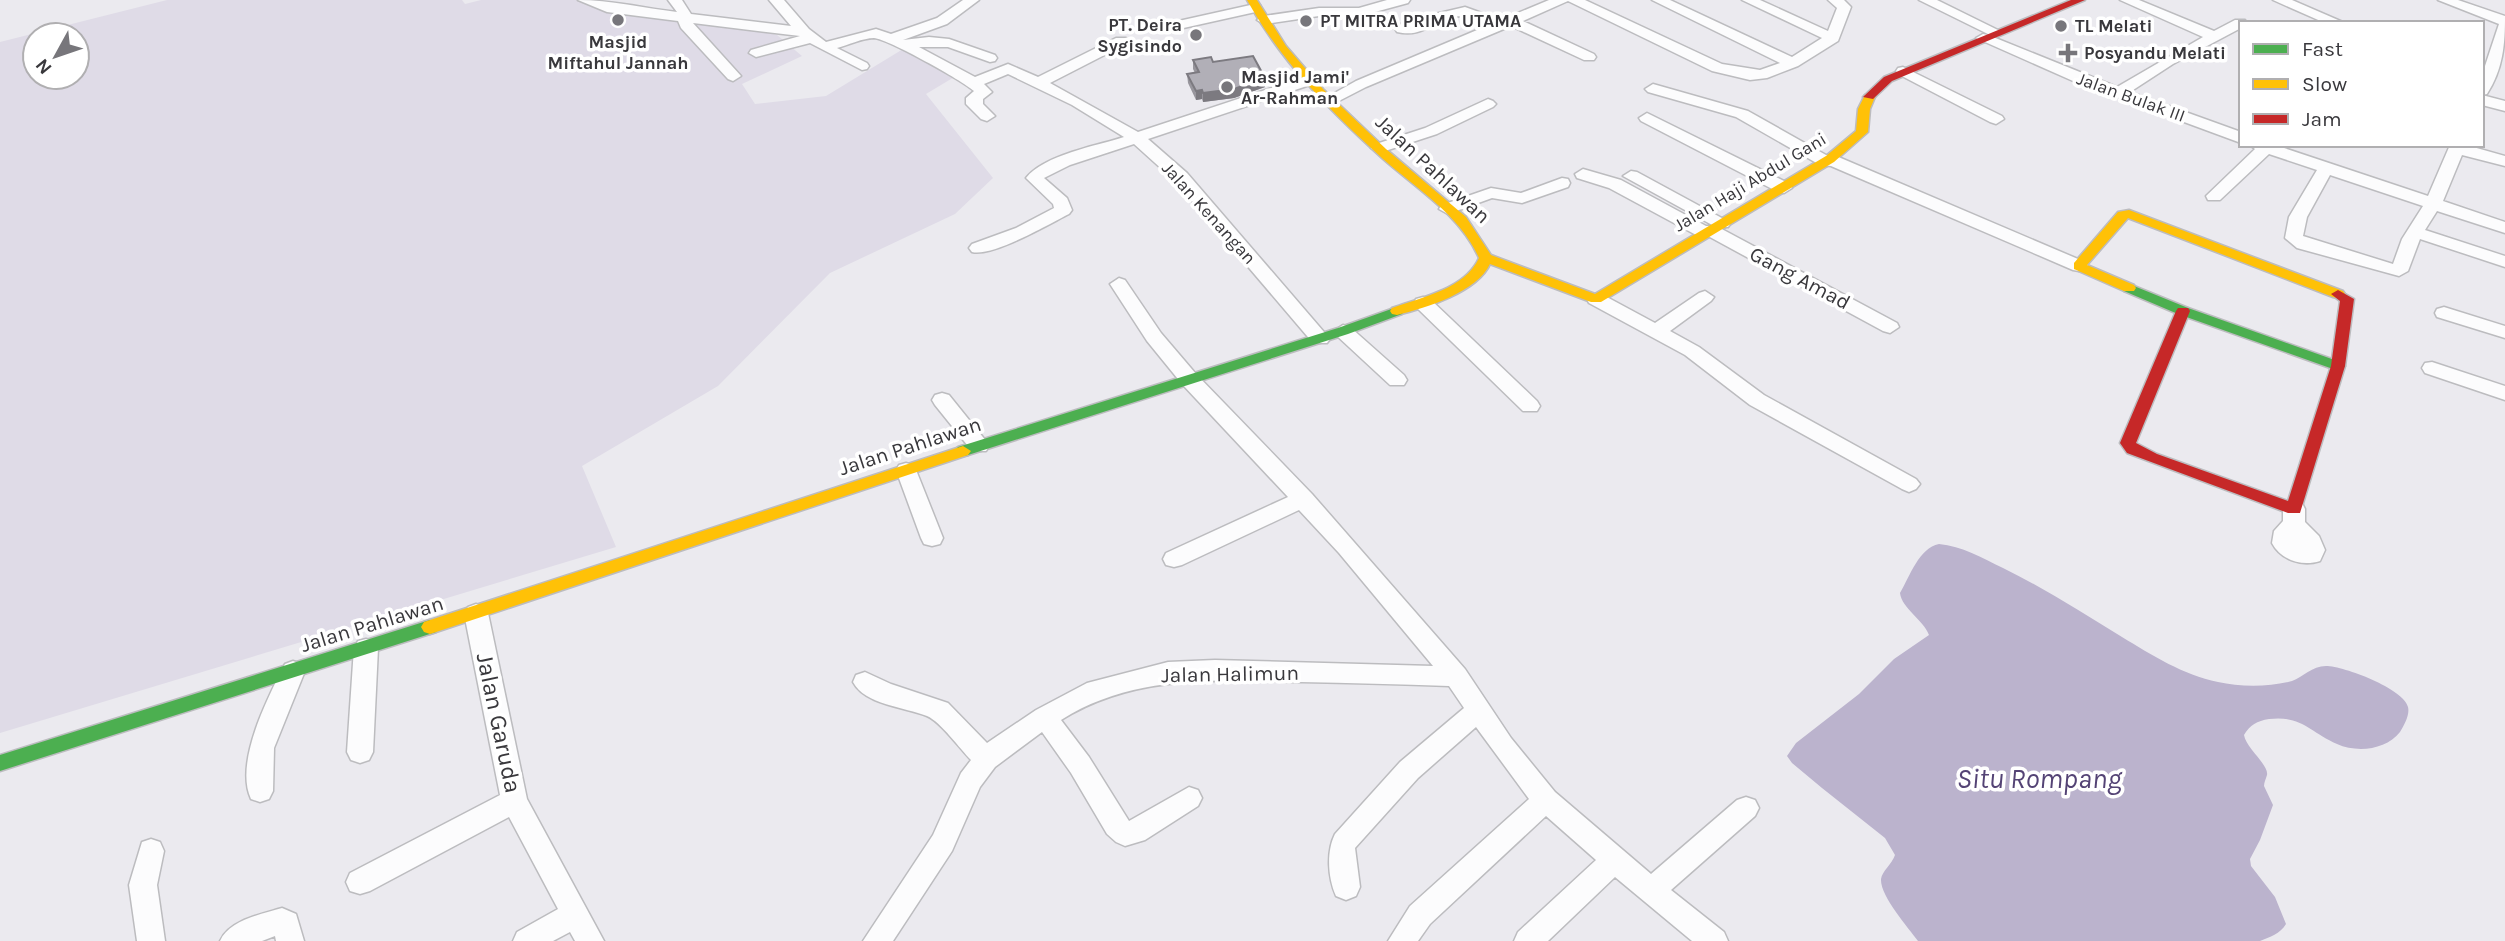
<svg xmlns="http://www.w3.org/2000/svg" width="2505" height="941" font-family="Karla,sans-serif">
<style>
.built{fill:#dfdbe7;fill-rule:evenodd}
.water{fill:#bbb3cd}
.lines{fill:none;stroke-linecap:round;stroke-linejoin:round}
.street-casing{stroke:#bcbcbf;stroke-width:3}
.fast-casing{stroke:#bcbcbf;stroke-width:3}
.slow-casing{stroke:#bcbcbf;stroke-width:3}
.jam-casing{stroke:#bcbcbf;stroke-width:3}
.street{fill:#fcfcfd;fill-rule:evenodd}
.fast{fill:#4caf50;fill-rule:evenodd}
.slow{fill:#ffc107;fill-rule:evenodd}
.jam{fill:#c62828;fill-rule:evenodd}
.wall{fill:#98969d}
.shaded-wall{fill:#7c7a80}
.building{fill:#b1afb7;stroke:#7c7a80;stroke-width:2}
.poi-dot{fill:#77767b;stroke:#fff;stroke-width:2.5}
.labels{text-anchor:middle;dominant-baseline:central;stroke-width:7;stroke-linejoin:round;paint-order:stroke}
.far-poi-label{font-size:18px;font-weight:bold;fill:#39383c;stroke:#fff;text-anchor:start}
.far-street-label{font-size:18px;fill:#39383c;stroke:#fff}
.street-label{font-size:21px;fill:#39383c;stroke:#fff}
.near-street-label{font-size:24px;fill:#39383c;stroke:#fff}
.near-water-label{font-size:28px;font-style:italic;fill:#544375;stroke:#fff}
</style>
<rect width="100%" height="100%" fill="#ebeaef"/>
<!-- built -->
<path class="built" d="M167 0H462L465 4 481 0H581L601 8 723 22 777 35 802 56 742 84 755 104 826 96 908 46 956 76 926 94 993 178 955 214 830 273 718 386 582 466 616 547 0 733V42ZM35 35H77V77H35Z"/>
<!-- water -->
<path class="water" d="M1939 544C1962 546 1982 558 2003 568 2044 588 2083 613 2122 637 2152 655 2183 675 2218 682 2240 687 2270 687 2292 681 2303 677 2312 666 2326 666 2344 666 2404 689 2408 707 2410 715 2404 725 2400 732 2386 750 2357 753 2337 744 2310 732 2301 715 2269 719 2257 721 2250 725 2244 735 2246 748 2269 765 2267 775 2266 779 2264 782 2264 786L2273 805 2260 840 2250 859 2251 866 2275 897 2286 924C2280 934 2270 937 2260 941H1918C1908 927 1880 896 1881 879 1882 871 1892 864 1895 855L1885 838 1822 788 1792 763 1787 756 1796 743 1859 694 1894 659 1929 635C1923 619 1902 609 1900 593 1910 576 1919 548 1939 544Z"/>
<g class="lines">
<!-- street casing -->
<g class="street-casing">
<path id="street" d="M578 0C610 0 644 8 677 12L668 0H682L691 14 791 26 769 0H784L809 29 826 42 876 29 891 34 937 18 963 0H979L947 24 903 40 929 37 949 39 995 55 997 58 995 61 990 62 948 47H919L975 77 1008 64 1038 77 1116 38H1126L1128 41 1126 44 1050 83 1138 132 1311 75 1316 77 1319 80 1316 83 1148 139 1187 173 1330 339 1327 343H1313L1175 181 1134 144 1070 165 1044 178 1067 198 1072 210 1069 214C1049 224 993 257 972 252L969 248 972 244 1016 228 1054 208 1053 204 1026 178C1044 155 1096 146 1124 137L1072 105 1008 74 984 84 992 92 983 99V104L995 116 987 121 981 119 966 104V98L974 91C963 81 888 39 874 38 863 38 848 45 837 48L867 63 869 66 867 69 862 70 810 43 756 57 749 53 751 50 800 36 693 23 741 76 733 81 728 79 681 28 678 21 607 12Z
M1387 0H1410L1408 3 1360 16H1319L1264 24 1257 20 1264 16 1319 8H1359Z
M1549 0H1585L1722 64 1760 70 1780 63 1652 0H1670L1792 57 1822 38 1742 0H1760L1828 31 1837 8 1828 0H1844L1851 7 1838 41 1798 66 1767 78 1750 80 1712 71 1568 1 1523 21 1594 54 1596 57 1594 60H1584L1511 26 1366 87 1335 103 1330 105 1322 100 1356 81 1489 25C1481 22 1470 16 1462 16 1435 17 1425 39 1397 32L1395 29 1405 21 1465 7 1501 20Z
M1919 0H1937L2004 33 1997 37 1992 36Z
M2120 0H2139L2214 31 2235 20H2245L2247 23H2241V28L2173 64 2130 92 2241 132V143L2073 81 1976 38 1983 34 1988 35 2117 87 2203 37Z
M2273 0H2292L2345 23H2325Z
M2438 0H2458L2505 16C2505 45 2503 69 2487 94L2482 95 2505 101V111L2482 105V75L2499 24Z
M1255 4 1260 5V11L1179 29 1172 25 1174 22Z
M1903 67 2002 116 2004 119 1996 124 1990 122 1898 74 1896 71 1898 68Z
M1653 84 1748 111 1826 155 1836 156 2085 262 2088 266 2079 271 2073 270 1831 166 1820 165 1736 117 1648 92 1645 89Z
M1488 99 1493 101 1496 104 1493 107 1437 134 1379 153 1371 148 1373 145 1425 128Z
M1647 113 1790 184 1792 188 1784 193 1778 192 1641 121 1639 118Z
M2250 145H2275L2428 196 2450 145H2466L2505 156V166L2462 155 2443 201 2505 222V233L2437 211 2425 230 2505 256V267L2420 239 2408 271 2399 276 2297 248 2285 238 2289 217 2317 170 2269 154 2220 200H2208L2206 196 2255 149ZM2330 175 2423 206 2402 239 2393 264 2303 236 2307 217Z
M1583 169 1621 180 1706 226H1714L1623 176 1631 171 1637 172 1731 223 1728 227H1718L1897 323 1899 327 1890 333 1883 331 1708 236H1698L1609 188 1577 178 1575 174Z
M1562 178 1568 179 1570 183 1568 187 1522 203 1492 198 1448 214 1439 209 1442 205 1491 188 1521 193Z
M1119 278 1125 280 1161 333 1196 374 1312 494 1465 669 1511 738 1555 792 1651 874 1737 800 1746 797 1755 800 1759 808 1755 816 1671 890 1724 932 1728 941H1692L1615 877 1548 941H1514L1518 932 1596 860 1546 816 1430 924 1418 941H1388L1410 906 1529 799 1476 727 1418 778 1355 848 1360 887 1356 896 1346 900 1336 896C1328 878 1326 852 1335 834L1400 762 1464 708 1449 686C1399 684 1349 683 1300 682 1217 680 1134 674 1061 720L1089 757 1129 821 1189 787 1198 790 1202 798 1198 806 1145 840 1125 846 1116 842 1107 834 1071 773 1042 732 995 767 980 787 952 851 893 941H863L933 835 961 773 971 760C960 749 941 722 927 716 905 707 865 705 853 682L856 675 865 672 891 684 948 703 987 743 1036 710 1087 683 1168 662 1215 660 1433 666 1339 553 1299 510 1182 565 1174 567 1166 565 1163 559 1166 553 1288 497 1182 384 1147 341 1110 284Z
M1705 291 1714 297 1711 301 1670 331 1699 347 1764 395 1916 479 1920 484 1916 489 1909 492 1902 489 1750 405 1685 355 1589 303 1587 299 1589 295H1603L1655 323 1699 293Z
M1423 297 1430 299 1537 401 1540 406 1537 411H1523L1416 307 1414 303 1416 299Z
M2444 307 2505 326V338L2437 317 2435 313 2437 309Z
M1343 325 1350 327 1404 375 1407 380 1404 385H1390L1336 335 1334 331Z
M2432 362 2505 386V400L2425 373 2422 368 2425 363Z
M942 393 949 395 986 441 989 446 986 451H972L935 405 932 400 935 395Z
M906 463 913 465 916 470 943 538 940 544 932 546 924 544 921 538 896 470 899 465Z
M2294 501 2302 503 2305 509V522L2319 536 2325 550 2320 561C2302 567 2281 560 2272 543L2274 531 2283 521V509L2286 503Z
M476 604 484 607 488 613 527 799 604 941H575L570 932 553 941H513L517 932 558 909 509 817 370 891 360 894 350 891 346 882 350 873 500 795 464 613 468 607Z
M366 639 374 641 378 648 373 752 369 760 360 763 351 760 347 752 354 648 358 641Z
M293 661 301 664 305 671 274 748 273 791 269 799 260 802 251 799C234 763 268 697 285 664Z
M151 839 160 842 164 851 157 885 165 941H137L129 885 142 842Z
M282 908 296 914 304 941H276L275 936 262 941H220C229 920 262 914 282 908Z"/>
</g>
<!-- fast casing -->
<g class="fast-casing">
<path id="fast" d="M2129 284 2188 308 2343 363 2345 366 2343 369H2333L2178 314 2124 291 2122 288 2124 285Z
M1397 307 1402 308 1404 311 1402 314 1348 334 968 455 963 456 955 451 958 447 1338 328Z
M430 620 436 622 439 627 436 632 0 771V755Z"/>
</g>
<!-- slow casing -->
<g class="slow-casing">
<path id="slow" d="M1247 0H1257L1286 46 1323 89 1386 149 1466 217 1491 255 1595 294 1826 156 1856 131 1858 109 1865 95 1875 97 1870 109 1868 132 1834 162 1601 302H1591L1490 264C1477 292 1426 308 1397 315L1392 314 1390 311 1392 308C1422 297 1465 289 1479 258 1460 215 1417 189 1383 159 1330 111 1282 63 1247 0Z
M2129 210 2343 291 2345 294 2338 298 2333 297 2128 218 2087 265 2134 285 2136 288 2134 291H2124L2074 269V263L2118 212Z
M963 446 971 451 968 455 430 634 424 632 421 627 424 622Z"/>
</g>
<!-- jam casing -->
<g class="jam-casing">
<path id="jam" d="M2071 0H2085L1892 81 1873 99 1863 97 1884 77Z
M2338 290 2354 299 2345 366 2300 513H2288L2127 453 2120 443 2176 311 2178 308H2188L2190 311 2136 443 2157 454 2288 501 2331 366 2340 301 2331 294Z"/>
</g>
<!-- street -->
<use href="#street" class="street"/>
<!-- fast -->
<use href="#fast" class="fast"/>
<!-- slow -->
<use href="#slow" class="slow"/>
<!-- jam -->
<use href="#jam" class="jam"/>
</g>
<!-- wall -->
<path class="wall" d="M1193 60 1213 62 1265 87 1234 98 1203 102 1202 99 1196 100 1188 83 1187 74 1195 73 1193 69Z"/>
<!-- shaded-wall -->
<path class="shaded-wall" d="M1265 78V87L1234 98 1203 102V93Z
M1202 90V99L1196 100V91Z"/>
<!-- building -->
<path class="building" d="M1253 56 1265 78 1234 89 1203 93 1202 90 1196 91 1187 74 1199 72 1193 60 1211 57 1213 62Z"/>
<!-- markers -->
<g class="poi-dot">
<circle cx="618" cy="20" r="7"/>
<circle cx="1306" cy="21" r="7"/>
<circle cx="2061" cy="26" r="7"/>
<circle cx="1196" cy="35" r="7"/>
<path d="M2064.5 42.5h7v7h7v7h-7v7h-7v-7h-7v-7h7z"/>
<circle cx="1227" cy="87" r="7"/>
</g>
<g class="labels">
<!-- far-poi labels -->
<g class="far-poi-label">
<text x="1320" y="21">PT MITRA PRIMA UTAMA</text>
<text x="1182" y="25" text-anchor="end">PT. Deira<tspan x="1182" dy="21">Sygisindo</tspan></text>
<text x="2075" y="26">TL Melati</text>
<text x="618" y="42" text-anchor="middle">Masjid<tspan x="618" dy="21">Miftahul Jannah</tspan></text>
<text x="2084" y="53">Posyandu Melati</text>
<text x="1241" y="77">Masjid Jami'<tspan x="1241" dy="21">Ar-Rahman</tspan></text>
</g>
<!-- far-street labels -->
<g class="far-street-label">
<text transform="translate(2131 97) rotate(20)">Jalan Bulak III</text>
<text transform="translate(1750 182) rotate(-31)">Jalan Haji Abdul Gani</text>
<text transform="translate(1209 213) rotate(48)">Jalan Kenangan</text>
</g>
<!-- street labels -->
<g class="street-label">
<text transform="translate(1433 169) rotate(43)">Jalan Pahlawan</text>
<text transform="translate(1800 278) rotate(28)">Gang Amad</text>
<text transform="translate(910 446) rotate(-18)">Jalan Pahlawan</text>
<text transform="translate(372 624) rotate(-17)">Jalan Pahlawan</text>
<text transform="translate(1230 674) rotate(-1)">Jalan Halimun</text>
</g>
<!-- near-street labels -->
<g class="near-street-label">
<text transform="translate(499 723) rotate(78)">Jalan Garuda</text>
</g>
<!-- near-water labels -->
<g class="near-water-label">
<text x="2039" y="778">Situ Rompang</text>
</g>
</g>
<!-- legend -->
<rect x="2239" y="21" width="245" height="126" fill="#ffffff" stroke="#b0afb1" stroke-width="2"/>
<rect x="2253" y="44" width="35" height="10" fill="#4caf50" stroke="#b0afb1" stroke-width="2"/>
<text x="2302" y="56" font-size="21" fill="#39383c">Fast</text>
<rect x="2253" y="79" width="35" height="10" fill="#ffc107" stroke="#b0afb1" stroke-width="2"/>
<text x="2302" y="91" font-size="21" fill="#39383c">Slow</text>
<rect x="2253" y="114" width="35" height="10" fill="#c62828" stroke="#b0afb1" stroke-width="2"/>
<text x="2302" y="126" font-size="21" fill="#39383c">Jam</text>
<!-- north arrow -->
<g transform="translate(56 56) rotate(230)"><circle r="33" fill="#ffffff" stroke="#b0afb1" stroke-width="2"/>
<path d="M0-5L12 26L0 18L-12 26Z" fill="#77767b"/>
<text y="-10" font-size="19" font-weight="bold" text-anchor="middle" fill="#39383c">N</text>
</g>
</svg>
